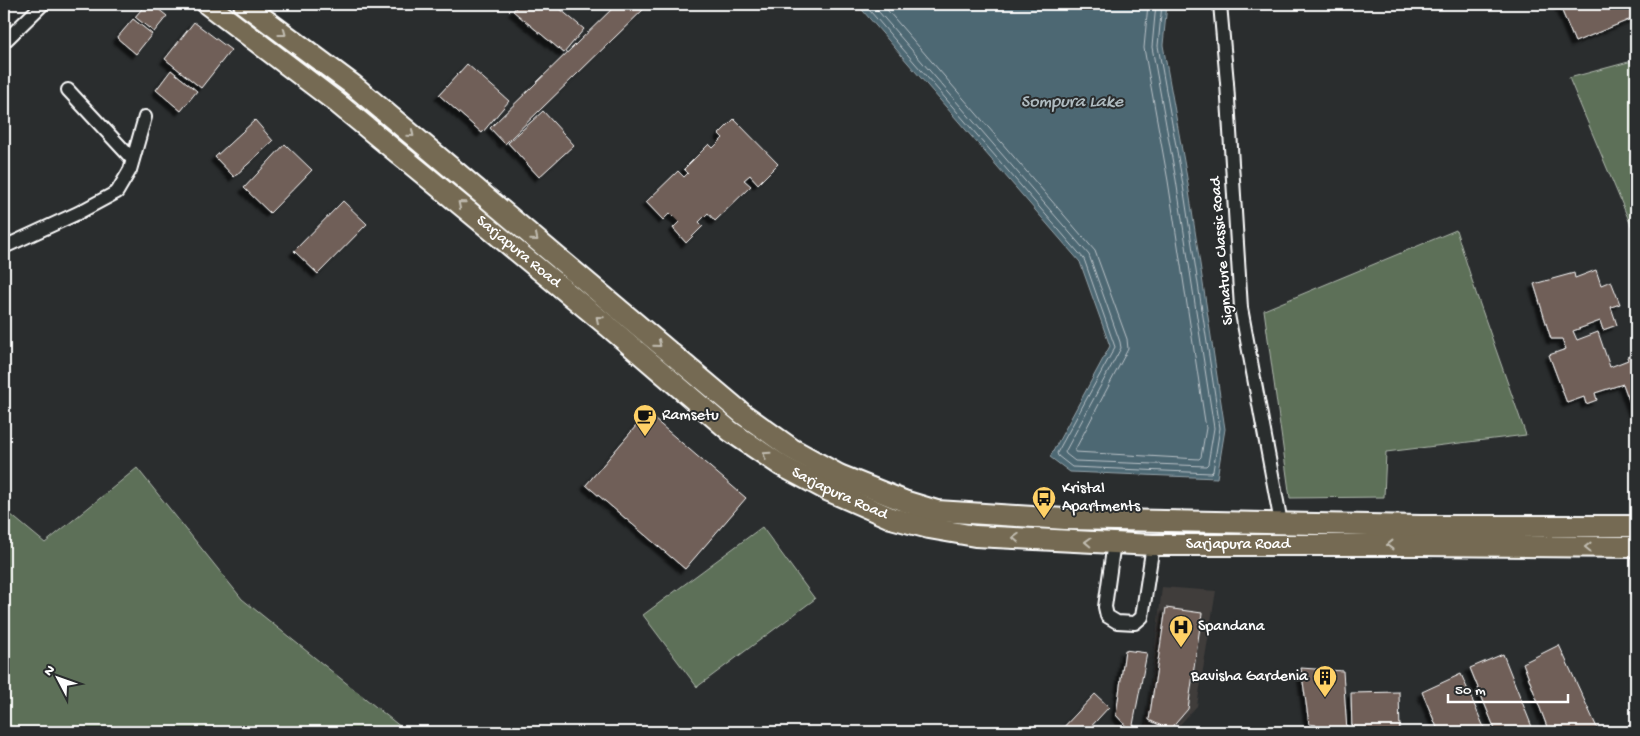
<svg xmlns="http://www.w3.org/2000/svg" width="1640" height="736" font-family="'Gochi Hand',sans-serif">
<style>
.built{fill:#3f3c3b}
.green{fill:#5d6f59;stroke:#aeb7ac}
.water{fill:#4e6773;stroke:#95a4ab}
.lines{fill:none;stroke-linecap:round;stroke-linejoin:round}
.shore{stroke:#b8c2c7;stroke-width:1}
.building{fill:#705f59;stroke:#fff;filter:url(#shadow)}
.street-casing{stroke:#fff;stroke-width:16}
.primary-casing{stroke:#fff;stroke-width:24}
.street{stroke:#2a2d2e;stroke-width:12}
.primary{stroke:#756b52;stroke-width:20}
.oneway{stroke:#c1bcb1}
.labels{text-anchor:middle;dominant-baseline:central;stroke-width:4;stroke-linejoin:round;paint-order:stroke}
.street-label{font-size:16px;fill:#fff;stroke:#2a2d2e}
.poi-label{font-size:16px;fill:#fff;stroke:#2a2d2e;text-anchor:start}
.water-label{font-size:18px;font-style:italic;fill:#afbbc0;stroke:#2a2d2e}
</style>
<defs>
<filter id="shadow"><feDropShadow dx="-4.5" dy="4.5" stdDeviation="1" flood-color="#0009"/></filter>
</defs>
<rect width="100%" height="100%" fill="#2a2d2e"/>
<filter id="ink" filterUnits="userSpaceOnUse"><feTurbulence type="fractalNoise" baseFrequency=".02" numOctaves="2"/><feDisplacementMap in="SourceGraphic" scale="10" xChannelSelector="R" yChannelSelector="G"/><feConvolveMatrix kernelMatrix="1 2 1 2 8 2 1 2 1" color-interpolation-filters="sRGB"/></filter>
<g filter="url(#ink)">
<!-- built -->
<path class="built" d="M1162 587 1216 591 1197 706 1173 732H1151L1146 724Z"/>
<!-- green -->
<path class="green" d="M1636 60V237L1569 78Z
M1456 230 1476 293 1526 435 1386 452 1384 497 1290 498 1264 310Z
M137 468 242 599 407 732H4V509L45 543Z
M762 527 815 599 697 687 643 615Z"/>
<!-- water -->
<path class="water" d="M857 4H1167L1163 45 1187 178 1225 429 1217 478 1070 472 1050 457 1110 346 1080 262Z"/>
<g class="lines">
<!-- shore -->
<path class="shore" d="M864 4 1084 259 1115 347 1057 453 1058 456 1072 467 1211 473 1213 471 1220 428 1182 179 1158 46 1162 4
M872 4 1089 255 1120 342 1121 348 1065 452 1066 454 1075 461 1206 466 1208 464 1214 428 1176 180 1152 47 1156 4
M882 4 1095 251 1127 339 1128 349 1075 450V452L1199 459 1201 457 1206 428 1168 181 1144 48 1148 4"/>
</g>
<!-- building -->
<path class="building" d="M146 4H152L167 16 154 32 135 17Z
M519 4H554L584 29 564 53 513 11Z
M617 4H649L505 144 490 128Z
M1559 4H1636V17L1575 42Z
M133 19 152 34 136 54 117 38Z
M194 22 231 50 201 88 165 59Z
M467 64 509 101 482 133 439 95Z
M171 70 197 91 181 111 156 90Z
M543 111 574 145 539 177 508 143Z
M734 119 778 164 758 184 750 175 744 180 751 186 715 221 708 213 699 222 703 226 686 243 673 228 679 222 670 213 663 220 646 202 678 171 684 177 688 173 684 169 709 144 713 148 723 138 719 134Z
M255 120 273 141 234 177 215 157Z
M285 144 312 170 270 213 244 188Z
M343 201 367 224 318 274 294 251Z
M1596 270 1601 285 1611 281 1620 304 1611 307 1617 325 1603 330 1600 321 1573 331 1577 340 1598 332 1610 367 1628 360 1627 357 1636 353V417H1635L1623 384 1595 393 1597 400 1586 404 1584 397 1567 403 1549 355 1566 349 1562 339H1551L1534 284 1574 273 1575 278Z
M647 413 746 498 685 569 586 485Z
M1166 608 1202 613 1188 709 1170 730 1149 720Z
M1559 645 1599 732H1549L1523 663Z
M1125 650 1147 653 1133 725 1144 732H1120L1126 726 1116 715Z
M1503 654 1534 732H1496L1470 668Z
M1301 668 1343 671 1347 731 1317 732 1316 725 1309 724Z
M1461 674 1486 732H1439L1422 692Z
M1399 692 1400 732H1352L1351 693Z
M1095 694 1109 707 1086 732H1059Z"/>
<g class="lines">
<!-- street casing -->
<g class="street-casing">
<path id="street" d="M1220 4 1227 83 1241 308 1281 523
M4 42 43 4
M68 90 133 160
M4 247 78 213 117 192 130 170 145 117
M1114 542 1105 607 1107 616 1117 622 1135 623 1142 617 1153 545"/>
</g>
<!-- primary casing -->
<g class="primary-casing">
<g id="primary">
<path id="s1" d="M207 4 336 102 609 327 730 431 782 466 827 490 891 518 929 528 975 536 1153 545H1420L1636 547"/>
<path d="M244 4 353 85 743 414 792 449 839 475 904 501 937 511 1065 519 1421 526H1636"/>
</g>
</g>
<!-- street -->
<use href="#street" class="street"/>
<!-- primary -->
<use href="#primary" class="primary"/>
</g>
<!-- one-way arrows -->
<defs><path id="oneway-chevron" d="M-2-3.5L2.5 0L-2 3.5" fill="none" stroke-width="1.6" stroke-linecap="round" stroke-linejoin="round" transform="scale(1.25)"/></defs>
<g class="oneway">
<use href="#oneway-chevron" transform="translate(283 33) rotate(37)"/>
<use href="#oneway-chevron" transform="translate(411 134) rotate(40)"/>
<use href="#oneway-chevron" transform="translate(461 204) rotate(-140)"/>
<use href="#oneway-chevron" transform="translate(535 238) rotate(40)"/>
<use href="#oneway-chevron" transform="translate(599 319) rotate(-140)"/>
<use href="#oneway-chevron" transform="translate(658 344) rotate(40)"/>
<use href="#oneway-chevron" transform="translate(766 455) rotate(-146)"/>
<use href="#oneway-chevron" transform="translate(1016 538) rotate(-177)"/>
<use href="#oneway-chevron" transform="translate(1088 542) rotate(-178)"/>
<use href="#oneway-chevron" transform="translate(1390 545) rotate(180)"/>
<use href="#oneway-chevron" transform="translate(1588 547) rotate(-179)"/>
</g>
</g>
<!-- icons -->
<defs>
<g id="cafe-pin" transform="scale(1.25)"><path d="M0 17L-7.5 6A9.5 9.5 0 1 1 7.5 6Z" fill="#ffd166" stroke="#2a2d2e"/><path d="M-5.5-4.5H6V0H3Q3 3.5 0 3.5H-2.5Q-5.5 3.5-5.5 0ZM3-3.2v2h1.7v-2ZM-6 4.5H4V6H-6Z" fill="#111"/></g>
<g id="bus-pin" transform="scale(1.25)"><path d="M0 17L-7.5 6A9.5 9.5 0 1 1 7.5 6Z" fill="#ffd166" stroke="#2a2d2e"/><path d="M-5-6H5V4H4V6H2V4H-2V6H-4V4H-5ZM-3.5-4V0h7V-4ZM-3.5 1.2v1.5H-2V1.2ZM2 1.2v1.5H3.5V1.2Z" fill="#111"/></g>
<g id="hospital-pin" transform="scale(1.25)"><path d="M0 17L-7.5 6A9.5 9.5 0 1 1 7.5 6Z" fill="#ffd166" stroke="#2a2d2e"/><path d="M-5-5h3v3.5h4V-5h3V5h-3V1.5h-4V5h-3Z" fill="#111"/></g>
<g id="building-pin" transform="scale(1.25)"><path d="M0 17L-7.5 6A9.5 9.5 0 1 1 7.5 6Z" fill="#ffd166" stroke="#2a2d2e"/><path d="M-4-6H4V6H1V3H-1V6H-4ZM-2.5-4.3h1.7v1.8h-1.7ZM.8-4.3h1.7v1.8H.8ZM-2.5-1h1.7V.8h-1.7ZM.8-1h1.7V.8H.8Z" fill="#111"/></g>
</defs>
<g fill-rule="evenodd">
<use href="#cafe-pin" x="645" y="416"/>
<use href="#bus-pin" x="1044" y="498"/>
<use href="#hospital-pin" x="1181" y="627"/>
<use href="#building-pin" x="1325" y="677"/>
</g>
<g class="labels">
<!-- street labels -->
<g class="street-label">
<text transform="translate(1223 251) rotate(-95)">Signature Classic Road</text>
<text stroke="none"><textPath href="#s1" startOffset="398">Sarjapura Road</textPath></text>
<text stroke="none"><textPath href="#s1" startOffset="802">Sarjapura Road</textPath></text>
<text stroke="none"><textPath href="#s1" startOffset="1208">Sarjapura Road</textPath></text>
</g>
<!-- poi labels -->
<g class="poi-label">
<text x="662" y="416">Ramsetu</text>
<text x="1062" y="489">Kristal<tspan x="1062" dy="18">Apartments</tspan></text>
<text x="1198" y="627">Spandana</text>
<text x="1308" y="677" text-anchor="end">Bavisha Gardenia</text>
</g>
<!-- water labels -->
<g class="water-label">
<text x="1072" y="102">Sompura Lake</text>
</g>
</g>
<!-- margin -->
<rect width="1640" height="736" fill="none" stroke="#2a2d2e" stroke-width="20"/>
<rect x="10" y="10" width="1620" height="716" fill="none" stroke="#fff" stroke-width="2" filter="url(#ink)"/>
<!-- north arrow -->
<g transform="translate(58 678) rotate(311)" stroke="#2a2d2e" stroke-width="4" paint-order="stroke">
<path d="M0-4L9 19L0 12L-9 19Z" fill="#ffffff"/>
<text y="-8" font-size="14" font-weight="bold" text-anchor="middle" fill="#ffffff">N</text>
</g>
<!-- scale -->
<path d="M1448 694v8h120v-8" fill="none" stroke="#ffffff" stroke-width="2.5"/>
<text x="1455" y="694" font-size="15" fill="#ffffff" stroke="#2a2d2e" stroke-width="4" paint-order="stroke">50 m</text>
</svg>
